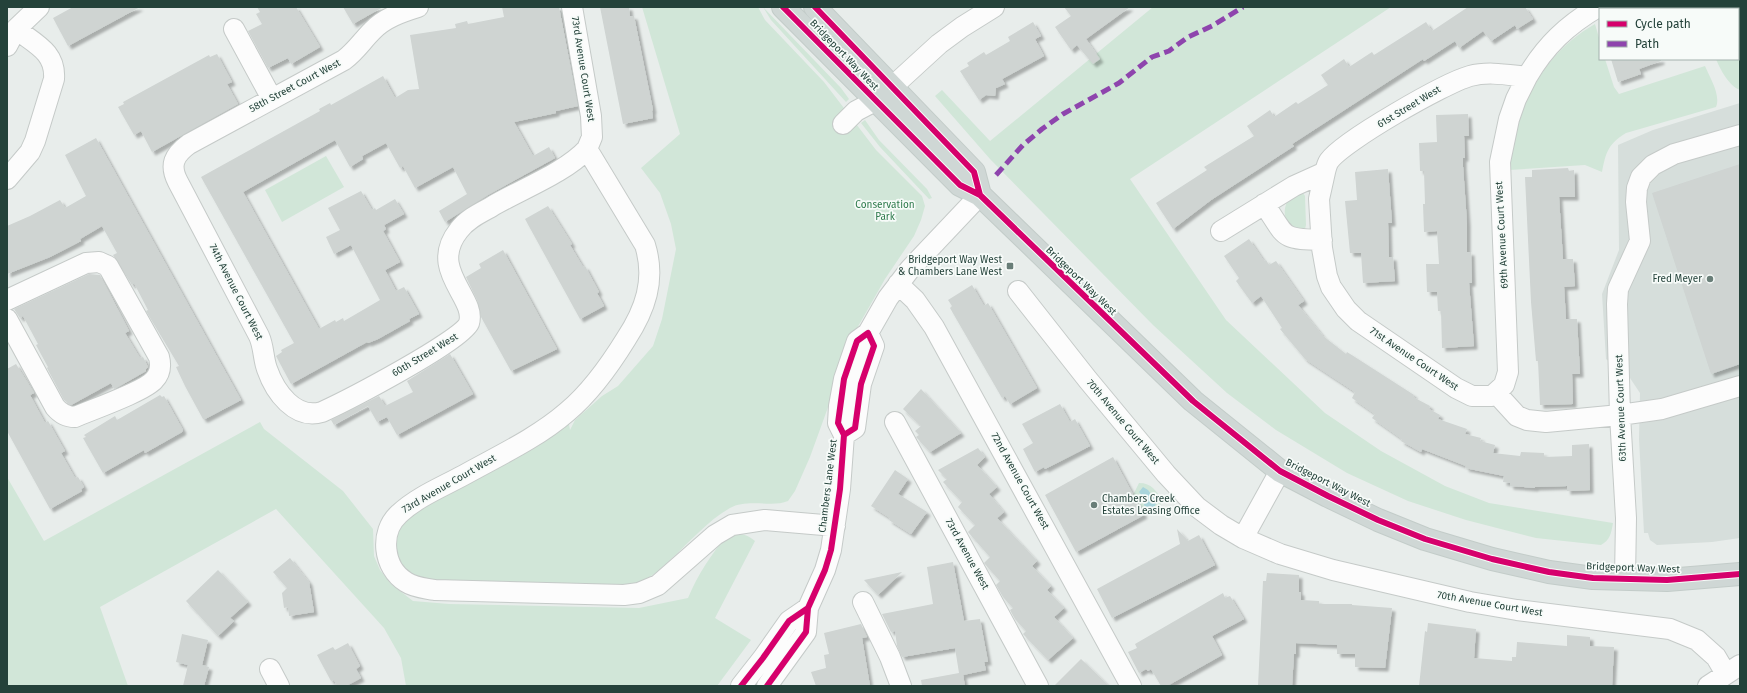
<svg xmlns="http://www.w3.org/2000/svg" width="1747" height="693" font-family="'Fira Sans',sans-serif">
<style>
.built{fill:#d6dedb}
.green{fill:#d1e6d8}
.water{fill:#a9d4db}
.building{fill:#cfd4d2;filter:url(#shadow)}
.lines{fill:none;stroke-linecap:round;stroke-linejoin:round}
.minor-casing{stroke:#c5cac8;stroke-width:22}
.major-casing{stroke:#c3ccc9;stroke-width:24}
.minor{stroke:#fcfcfc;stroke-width:20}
.major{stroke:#cfd7d5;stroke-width:22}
.quiet{stroke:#8e44ad;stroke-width:5;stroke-dasharray:10 5;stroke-linecap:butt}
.cycleway-casing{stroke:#f7fbf9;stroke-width:8}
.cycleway{stroke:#d6006c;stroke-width:6}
.poi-dot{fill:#697e78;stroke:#f7fbf9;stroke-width:1.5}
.labels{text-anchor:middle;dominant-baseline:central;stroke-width:3.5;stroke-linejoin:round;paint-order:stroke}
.street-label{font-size:10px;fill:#24423a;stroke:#f7fbf9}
.park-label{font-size:10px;fill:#2d7a4b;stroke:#f7fbf9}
.poi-label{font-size:10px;fill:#24423a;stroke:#f7fbf9;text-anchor:end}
</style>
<defs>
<filter id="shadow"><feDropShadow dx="3.5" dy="3.5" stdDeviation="1" flood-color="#0004"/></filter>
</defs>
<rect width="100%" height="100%" fill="#e8edeb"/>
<!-- built -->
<path class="built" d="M1740 103V538L1712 542 1657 545 1650 540 1648 533H1644L1639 439 1640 393 1630 378 1606 359 1602 294 1619 250 1618 145 1653 130Z"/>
<!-- green -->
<path class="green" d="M642 7H758L765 20 824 82 876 150 922 196 925 206 921 220 914 236 885 279 856 330 810 457 795 491 788 501C772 508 748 498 730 508 707 521 690 542 670 560 662 567 654 576 643 580 635 584 626 585 617 586L424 581 408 578 394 554 401 519 567 413 570 430 575 420 602 396 618 386 653 346 662 319 676 249 671 224 660 193 641 168 680 134Z
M763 7 841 88 849 99 846 102 771 20Z
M1153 7H1391L1130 179 1226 320 1325 413 1381 451 1445 486 1489 503 1613 523C1611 534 1610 540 1601 545L1536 538 1466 520 1408 501 1347 473 1276 430 1227 393 1153 325 990 159 935 96 942 90 990 141Z
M1701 7H1740V90C1729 86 1720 69 1716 59H1738V9H1700Z
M1595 24 1600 41V59H1605L1614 87 1619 94 1705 66C1710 78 1721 95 1716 107L1626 133C1608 144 1606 152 1602 172L1585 165 1509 170C1509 158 1511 148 1514 137 1526 90 1552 48 1595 24Z
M865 120 879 140 927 189 932 198 929 199 880 147 861 123Z
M326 156 344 187 282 222 265 190Z
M1303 193 1305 196 1306 225 1305 229 1301 230C1285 224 1281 215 1288 199Z
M260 422 264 429 343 491 373 529 374 556 380 570 391 584 413 601 449 604 639 608 688 598C698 574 711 555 727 535 738 533 746 533 755 541L715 618 751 640 717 686H406L401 658 384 628 276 509 100 607 128 686H7V477L44 541Z
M1139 483C1152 483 1156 491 1163 501 1158 509 1152 512 1143 514L1133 495Z"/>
<!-- water -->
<path class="water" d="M1143 487 1148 490 1157 502 1153 509 1149 510 1144 505V498L1139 492Z"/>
<!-- building -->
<path class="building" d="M73 7H140L68 46 53 18Z
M257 7H296L320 47 291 64 288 58 268 68 248 31 262 24 256 14 260 12Z
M343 7H383L353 24Z
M502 7H559L578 106 556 111V113L514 122 533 156 549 147 555 158 488 195 445 222 439 211 467 194 453 167 415 188 403 166 400 168 386 143 362 156 363 159 350 167 335 140 243 192 319 329 335 320 336 322 343 318 344 321 380 300 351 245 334 254 326 237 340 230 328 208 361 191 372 210 375 208 376 210 395 199 404 214 384 225 386 229 383 231 400 262 385 270 396 291 404 287 419 314 409 319 410 321 378 339 368 343 367 342 291 384 276 356 282 352 281 350 294 343 201 177 320 111 319 109 330 103 331 105 383 76 395 98 408 90 419 89 410 35 456 28 455 24 467 21 468 24 504 17Z
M600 7H629L630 16H634L653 110 652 111 653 118 623 124Z
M1064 7H1130L1086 39 1100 59 1093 64 1077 45 1071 50 1055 27 1071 16Z
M1468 7H1525L1533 19 1517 29 1515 25 1491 41 1483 31 1459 48 1455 41 1424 61 1423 59 1292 144 1294 146 1211 200 1173 229 1156 203 1207 170 1204 167 1254 136 1247 126 1270 110 1274 117 1296 102 1298 104 1328 85 1321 75 1344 59 1349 67 1372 52 1374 55 1426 22 1432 31Z
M1033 22 1041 36 1035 39 1044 56 1002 79 1005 84 996 88 995 96 986 95 979 100 960 71 969 66 967 63 984 52 986 55 1010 41 1008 37Z
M217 54 232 82 227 84 238 104 152 152 141 131 134 135 118 107 124 104 123 102 209 55 210 57Z
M1611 59H1661V61L1639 69 1641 74 1618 82Z
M1468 114 1469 136H1464L1465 158H1463V166L1467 223V252H1471L1472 283H1469L1474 346 1442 348 1441 311H1438L1437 292H1427L1426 264H1439L1437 231 1424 232 1423 204H1425L1424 171H1420L1419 143 1437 142 1436 115Z
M96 138 241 400 205 419H203L185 386 176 367 179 366 146 311 148 310 134 283 132 285 113 255 117 253 102 226 80 239 81 241 50 257 7 274V226L30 216 60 200 65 208 86 196 65 155Z
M1740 164V364L1711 374 1652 193Z
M1568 168 1569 171 1574 170 1575 197H1559L1563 259H1573L1575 286 1564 287 1566 319H1577L1580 374H1572L1573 404 1540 405 1538 361H1536L1531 302 1525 177H1532V170Z
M1388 169 1392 223H1388L1389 257H1393L1395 281 1363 283 1361 253H1350L1345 201 1357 200 1355 172Z
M548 206 572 244 570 245 583 267 585 266 599 292 597 293 604 306 580 319 525 219Z
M1249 239 1264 261 1266 260 1269 265 1276 261 1304 301 1298 305 1323 336 1346 354 1347 352 1414 395 1413 397 1430 406 1429 409 1440 415 1438 419 1467 429 1465 434 1481 438 1480 441 1495 445 1493 453 1520 456 1521 452 1544 453V457L1572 456V445L1589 444 1590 490 1567 491V486L1535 487V488L1510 486V483L1503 482 1504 476 1465 468 1466 466 1422 449 1421 452 1401 441 1402 439 1372 418 1375 414 1352 398 1355 392 1305 359 1280 329 1282 328 1261 296 1252 303 1236 281 1239 278 1224 256Z
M503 250 557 349 511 371 481 317 477 300 466 277 481 268 479 264Z
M89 274 100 275 129 331 125 333 140 358 143 357 148 367 146 369V371L118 387 114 389 111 383 71 405 64 400 47 368 48 367 36 345 38 344 23 316 20 318 14 309Z
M972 285 984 306 988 303 1037 388 1010 404 1005 396 1002 398 950 308 952 306 948 300Z
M450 354 473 394 397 435 387 417 377 422 368 406 334 425 331 420 379 396 385 406 413 392 407 381Z
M16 364 34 393 30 395 45 423 48 421 65 451 61 453 75 478 78 477 84 487 81 489 82 491 50 509 7 431V369Z
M921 389 961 433 930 452 916 437 919 435 915 431 921 426 903 409Z
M160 395 162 397 164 396 183 430 182 432 145 453 144 450 103 473 83 438 86 437 84 435 115 416 117 420Z
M1060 404 1070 422 1075 419 1090 446 1045 469 1044 467 1035 472 1023 449 1033 443 1022 424Z
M978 448 985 457 977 465 997 487 989 494 1004 512 997 518 1037 561 1032 566 1051 586 1047 590 1064 608 1054 617 1073 638 1048 660 1023 634 1026 631 1015 619 1010 610 1013 608 1003 597 996 585 1000 581 984 563 990 557 968 532 975 525 958 507 962 502 943 482 947 479 938 470Z
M1113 457 1144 515 1076 552 1045 495Z
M895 470 908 479 898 494 927 512 911 534 889 520 890 518 871 506Z
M1177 529 1188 541 1199 535 1215 565 1112 618 1097 589 1180 544Z
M290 558 309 582 314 612 289 616 288 607 284 608 282 593 287 588 273 572Z
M953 562 964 621 980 619 988 662H984L986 670 963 675 965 686H922L921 680 959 673 955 648 902 657 897 646 895 631 891 632 882 614 933 604 927 567Z
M218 570 248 602 230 618 234 621 218 636 186 601Z
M902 572 878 595 864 580Z
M1267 573 1299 575V592H1301V600L1319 601V604H1352V605L1392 608 1385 668 1355 667V654H1337V645L1296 643V654H1294L1292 686H1258L1263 581H1266Z
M1223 593 1225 598 1230 596 1244 619 1212 636 1222 655 1167 686H1161L1151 669 1148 671 1146 669 1139 673 1128 652 1137 648 1135 644Z
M1428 623 1476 629 1474 658 1512 661V657H1516L1517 642 1567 646V635L1590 637V646L1614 647 1612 686H1419L1425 631 1427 632Z
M861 624 867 637 862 638 870 686H816L811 672 826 668 824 655 829 654 824 633Z
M182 634 208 640 202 665 209 667 204 686H183L188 665 176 662Z
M348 643 360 666 356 669 361 678 346 686H337L334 680 331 681 317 655 333 647 335 650Z
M1081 659 1109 686H1054Z"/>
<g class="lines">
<!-- minor casing -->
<g class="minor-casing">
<path id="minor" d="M418 7C402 12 384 18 372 31 362 41 356 51 344 60L189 144C174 155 169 165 178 182L259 336C264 347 263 358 267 369 275 392 295 420 322 412 346 401 462 341 469 323 477 297 427 270 459 230 467 219 480 213 491 207 519 190 565 173 587 149
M572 7 591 116 592 137 587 149 645 245C656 280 645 310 626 339 610 365 591 392 567 412 537 438 498 456 464 475 442 487 417 497 399 514 379 532 383 568 406 582 415 588 425 588 435 590L624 595 639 593 658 585 715 535 732 525 765 520 835 526
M234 29 272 99
M7 46 16 29 39 7
M843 124 856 111 875 101 892 87 939 44 962 27 994 7
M1325 172 1319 199 1322 248 1327 276 1331 287 1346 309 1358 321 1456 388 1472 396H1492L1504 385 1508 372 1500 162 1509 119 1516 99 1527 77
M7 179 30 152 35 141 54 79C56 52 35 44 16 29
M1264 204C1287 237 1279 239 1322 240
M1221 231 1294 186 1325 172C1326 168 1327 164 1329 161 1343 141 1445 83 1470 76 1489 71 1508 75 1527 77 1545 46 1567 25 1598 7
M898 284 915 300 934 327 1131 686
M1018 291 1088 380 1166 474 1197 507 1221 525 1243 538 1280 554 1333 570 1470 602 1517 610 1670 629 1697 640 1716 657 1726 674
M7 300 86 263 99 262 108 266 159 357C161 365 161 373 154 380 145 391 91 410 75 417 66 417 60 413 55 407L7 319
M1496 393 1517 416 1527 420 1546 422 1620 415 1662 409 1740 386
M895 422 1038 686
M844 435 855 428 861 384 874 346 868 333
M1243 538 1280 471
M1625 579 1626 518 1620 415 1617 304 1618 289 1640 241 1636 202 1637 188 1641 177 1653 165 1674 154 1740 135
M863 602 890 657 901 686
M270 669 279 686
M741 686 763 658 789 621 808 608
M767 686 806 632 808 608 825 570 831 550 840 489 844 435 838 423 839 406 844 379 857 341 868 333 888 298 910 269 980 195
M1708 686 1740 665"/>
</g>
<!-- major casing -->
<g class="major-casing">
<path id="major" d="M783 7 960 185 980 195 1193 401 1280 471 1328 496 1378 520 1425 539 1492 559 1549 572 1593 578 1667 580 1740 574
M815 7 974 172 980 195"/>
</g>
<!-- minor -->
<use href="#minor" class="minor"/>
<!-- major -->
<use href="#major" class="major"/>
<!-- quiet -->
<path class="quiet" d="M996 175 1023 145 1042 129 1063 114 1119 83 1152 57 1169 51 1188 37 1212 26 1243 7"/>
<!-- cycleway casing -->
<g class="cycleway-casing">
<path id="cycleway" d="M783 7 960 185 980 195 1193 401 1280 471 1328 496 1378 520 1425 539 1492 559 1549 572 1593 578 1667 580 1740 574
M815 7 974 172 980 195
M741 686 763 658 789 621 808 608
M767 686 806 632 808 608 825 570 831 550 840 489 844 435 838 423 844 379 857 341 868 333 874 346 861 384 855 428 844 435"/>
</g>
<!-- cycleway -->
<use href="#cycleway" class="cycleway"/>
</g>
<!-- markers -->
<g class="poi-dot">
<rect x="1006" y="262" width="8" height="8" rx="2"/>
<circle cx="1710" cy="279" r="4"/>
<circle cx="1094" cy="505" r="4"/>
</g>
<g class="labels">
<!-- street labels -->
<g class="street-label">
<text transform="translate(844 55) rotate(46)">Bridgeport Way West</text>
<text transform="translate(583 69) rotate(81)">73rd Avenue Court West</text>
<text transform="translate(295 86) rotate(-28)">58th Street Court West</text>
<text transform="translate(1409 107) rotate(-31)">61st Street West</text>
<text transform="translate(1502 235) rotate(-93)">69th Avenue Court West</text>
<text transform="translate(1081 281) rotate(44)">Bridgeport Way West</text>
<text transform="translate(236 292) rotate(63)">74th Avenue Court West</text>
<text transform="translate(425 355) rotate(-31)">60th Street West</text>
<text transform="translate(1414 359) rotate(34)">71st Avenue Court West</text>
<text transform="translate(1621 408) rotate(-92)">63th Avenue Court West</text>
<text transform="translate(1123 422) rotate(50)">70th Avenue Court West</text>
<text transform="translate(1020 481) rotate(61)">72nd Avenue Court West</text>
<text transform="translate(1328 483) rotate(27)">Bridgeport Way West</text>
<text transform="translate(449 484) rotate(-30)">73rd Avenue Court West</text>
<text transform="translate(828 486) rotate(-83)">Chambers Lane West</text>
<text transform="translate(967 554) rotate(61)">73rd Avenue West</text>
<text transform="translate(1633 568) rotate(2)">Bridgeport Way West</text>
<text transform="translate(1490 604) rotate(10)">70th Avenue Court West</text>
</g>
<!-- park labels -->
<g class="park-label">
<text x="885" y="205">Conservation<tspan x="885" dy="12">Park</tspan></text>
</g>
<!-- poi labels -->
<g class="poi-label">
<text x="1002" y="260">Bridgeport Way West<tspan x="1002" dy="12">&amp; Chambers Lane West</tspan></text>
<text x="1702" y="279">Fred Meyer</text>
<text x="1102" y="499" text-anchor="start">Chambers Creek<tspan x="1102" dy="12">Estates Leasing Office</tspan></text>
</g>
</g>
<!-- border -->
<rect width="1747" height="693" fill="none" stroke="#24423a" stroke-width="16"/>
<!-- legend -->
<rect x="1599" y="8" width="140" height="52" fill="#f7fbf9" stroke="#a3b1ad"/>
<rect x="1607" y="21" width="20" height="6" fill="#d6006c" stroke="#a3b1ad"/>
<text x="1635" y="28" font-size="12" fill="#24423a">Cycle path</text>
<rect x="1607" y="41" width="20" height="6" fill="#8e44ad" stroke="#a3b1ad"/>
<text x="1635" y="48" font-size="12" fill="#24423a">Path</text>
</svg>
